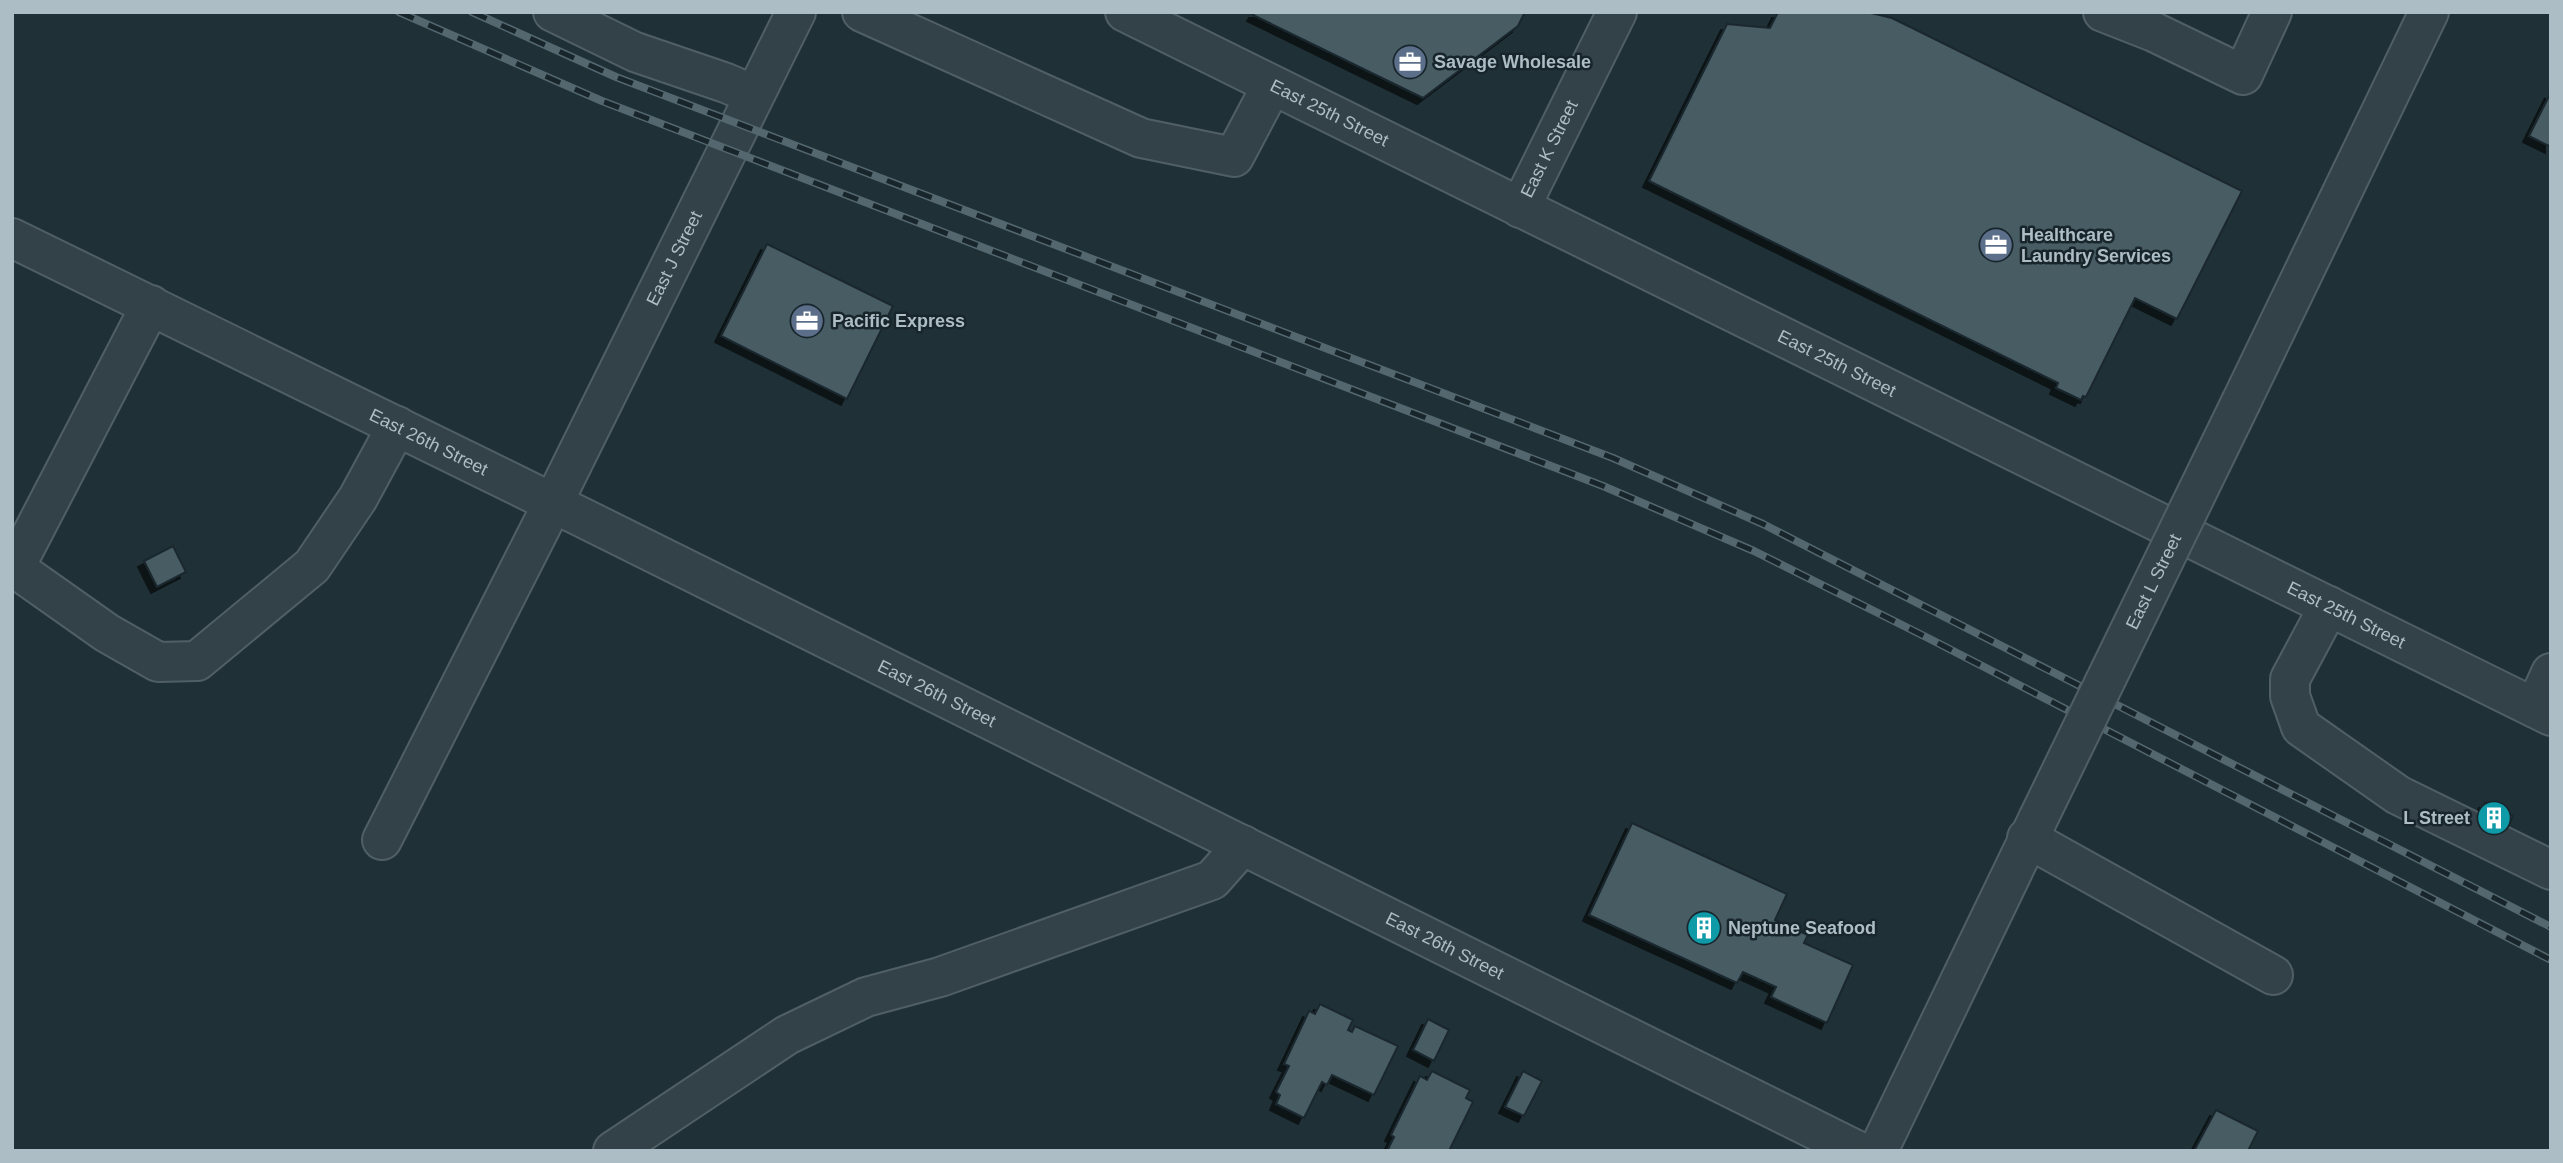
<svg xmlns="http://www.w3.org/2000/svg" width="2563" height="1163" font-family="Helvetica,sans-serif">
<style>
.building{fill:#475b63;stroke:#1a282e;stroke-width:2;filter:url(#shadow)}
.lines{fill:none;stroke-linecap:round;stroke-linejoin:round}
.minor-casing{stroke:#505f66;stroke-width:42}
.minor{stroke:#334248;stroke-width:38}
.rail-casing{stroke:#54676f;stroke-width:8}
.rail{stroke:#18262c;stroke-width:5;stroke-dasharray:16;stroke-linecap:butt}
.minor-bridge-casing{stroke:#505f66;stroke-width:42;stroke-linecap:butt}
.minor-bridge{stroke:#334248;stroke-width:38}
.labels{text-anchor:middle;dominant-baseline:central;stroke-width:5;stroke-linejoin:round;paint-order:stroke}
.poi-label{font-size:18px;font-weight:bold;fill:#adbdc5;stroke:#18262c;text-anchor:start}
.street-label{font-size:18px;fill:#adbdc5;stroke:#18262c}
</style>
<defs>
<filter id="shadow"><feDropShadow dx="-6" dy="6" stdDeviation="0" flood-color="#0009"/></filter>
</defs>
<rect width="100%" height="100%" fill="#1f3137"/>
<!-- building -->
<path class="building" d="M1255 12H1525L1518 26 1423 98 1253 15Z
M1778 12H1867L1892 18 2242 191 2177 319 2135 298 2086 397 2083 396 2081 400 2056 388 2058 383 1649 181 1727 24 1770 28Z
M2551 92V147L2529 136Z
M767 244 893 306 847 399 721 336Z
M173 546 186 572 157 587 144 561Z
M2485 802 2513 816 2504 835 2476 820Z
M1632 823 1787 894 1775 920 1808 935 1804 943 1853 965 1827 1023 1771 997 1776 987 1743 972 1737 983 1589 915Z
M1320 1004 1353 1020 1348 1030 1352 1032 1355 1026 1398 1046 1374 1095 1332 1075 1327 1085 1322 1082 1304 1118 1276 1104 1280 1095 1276 1092 1289 1066 1284 1064 1309 1011 1315 1014Z
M1428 1019 1449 1030 1434 1061 1413 1050Z
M1432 1071 1470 1090 1466 1098 1473 1102 1449 1151H1392L1388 1149 1394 1137 1391 1135 1420 1076 1427 1080Z
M1523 1071 1542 1081 1524 1116 1505 1107Z
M2216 1110 2258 1131 2248 1151H2194Z"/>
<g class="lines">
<!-- minor casing -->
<g class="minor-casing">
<g id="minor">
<path d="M553 12 635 52 726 83 754 95"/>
<path d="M862 12 1141 138 1234 157 1272 85"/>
<path id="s1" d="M1125 12 2551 716"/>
<path d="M2103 12 2154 32 2243 75 2272 12"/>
<path id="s2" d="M1520 208 1617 12"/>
<path id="s3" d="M12 238 553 503 1858 1151"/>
<path d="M2242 400 2429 12"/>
<path d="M12 566 107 633 158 662 197 661 312 566 358 498 397 426"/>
<path d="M15 567 151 305"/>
<path d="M2329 606 2290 679V696L2301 727 2398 795 2551 870"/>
<path d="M2535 708 2551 673"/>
<path d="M2027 838 2273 975"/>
<path id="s4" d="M382 840 553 503 796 12"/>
<path d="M613 1151 787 1035 866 997 940 977 1212 880 1243 845"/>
<path d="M1878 1151 2038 819"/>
</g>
</g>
<!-- minor -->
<use href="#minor" class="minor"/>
<!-- rail casing -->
<g class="rail-casing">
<path id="rail" d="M399 12 602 101 1603 486 1754 551 1930 639 2551 960
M472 12 616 77 1613 458 1763 524 2551 927"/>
</g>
<!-- rail -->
<use href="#rail" class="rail"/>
<!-- minor-bridge casing -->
<g class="minor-bridge-casing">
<g id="minor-bridge">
<path id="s5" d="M2038 819 2242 400"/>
</g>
</g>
<!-- minor-bridge -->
<use href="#minor-bridge" class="minor-bridge"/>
</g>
<!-- icons -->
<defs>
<g id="office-disc" transform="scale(1.75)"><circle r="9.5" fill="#5c6f8a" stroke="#18262c"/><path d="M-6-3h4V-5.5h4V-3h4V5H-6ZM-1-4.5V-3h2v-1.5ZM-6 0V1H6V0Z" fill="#fff"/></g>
<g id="building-disc" transform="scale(1.75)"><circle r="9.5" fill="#0f9aa8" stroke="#18262c"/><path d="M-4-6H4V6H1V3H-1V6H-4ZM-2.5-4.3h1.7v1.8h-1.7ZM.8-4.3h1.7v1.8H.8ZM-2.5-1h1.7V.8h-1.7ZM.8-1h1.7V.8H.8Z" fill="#fff"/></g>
</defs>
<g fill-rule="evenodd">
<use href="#office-disc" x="1410" y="62"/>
<use href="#office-disc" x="1996" y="245"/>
<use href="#office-disc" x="807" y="321"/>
<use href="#building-disc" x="2494" y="818"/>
<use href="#building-disc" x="1704" y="928"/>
</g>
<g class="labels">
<!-- poi labels -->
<g class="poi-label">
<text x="1434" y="62">Savage Wholesale</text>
<text x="2021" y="235">Healthcare<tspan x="2021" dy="21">Laundry Services</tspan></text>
<text x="832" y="321">Pacific Express</text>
<text x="2470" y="818" text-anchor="end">L Street</text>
<text x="1728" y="928">Neptune Seafood</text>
</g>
<!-- street labels -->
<g class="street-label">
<text stroke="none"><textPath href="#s1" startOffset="228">East 25th Street</textPath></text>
<text stroke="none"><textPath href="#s2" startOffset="66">East K Street</textPath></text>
<text stroke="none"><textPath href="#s4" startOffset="651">East J Street</textPath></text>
<text stroke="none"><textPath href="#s1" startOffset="794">East 25th Street</textPath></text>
<text stroke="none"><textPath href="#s3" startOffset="464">East 26th Street</textPath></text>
<text stroke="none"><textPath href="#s5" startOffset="264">East L Street</textPath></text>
<text stroke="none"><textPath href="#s1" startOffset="1362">East 25th Street</textPath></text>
<text stroke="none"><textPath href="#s3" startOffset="1031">East 26th Street</textPath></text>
<text stroke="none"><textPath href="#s3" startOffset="1598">East 26th Street</textPath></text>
</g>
</g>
<!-- border -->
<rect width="2563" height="1163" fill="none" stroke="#adbdc5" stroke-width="28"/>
</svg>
